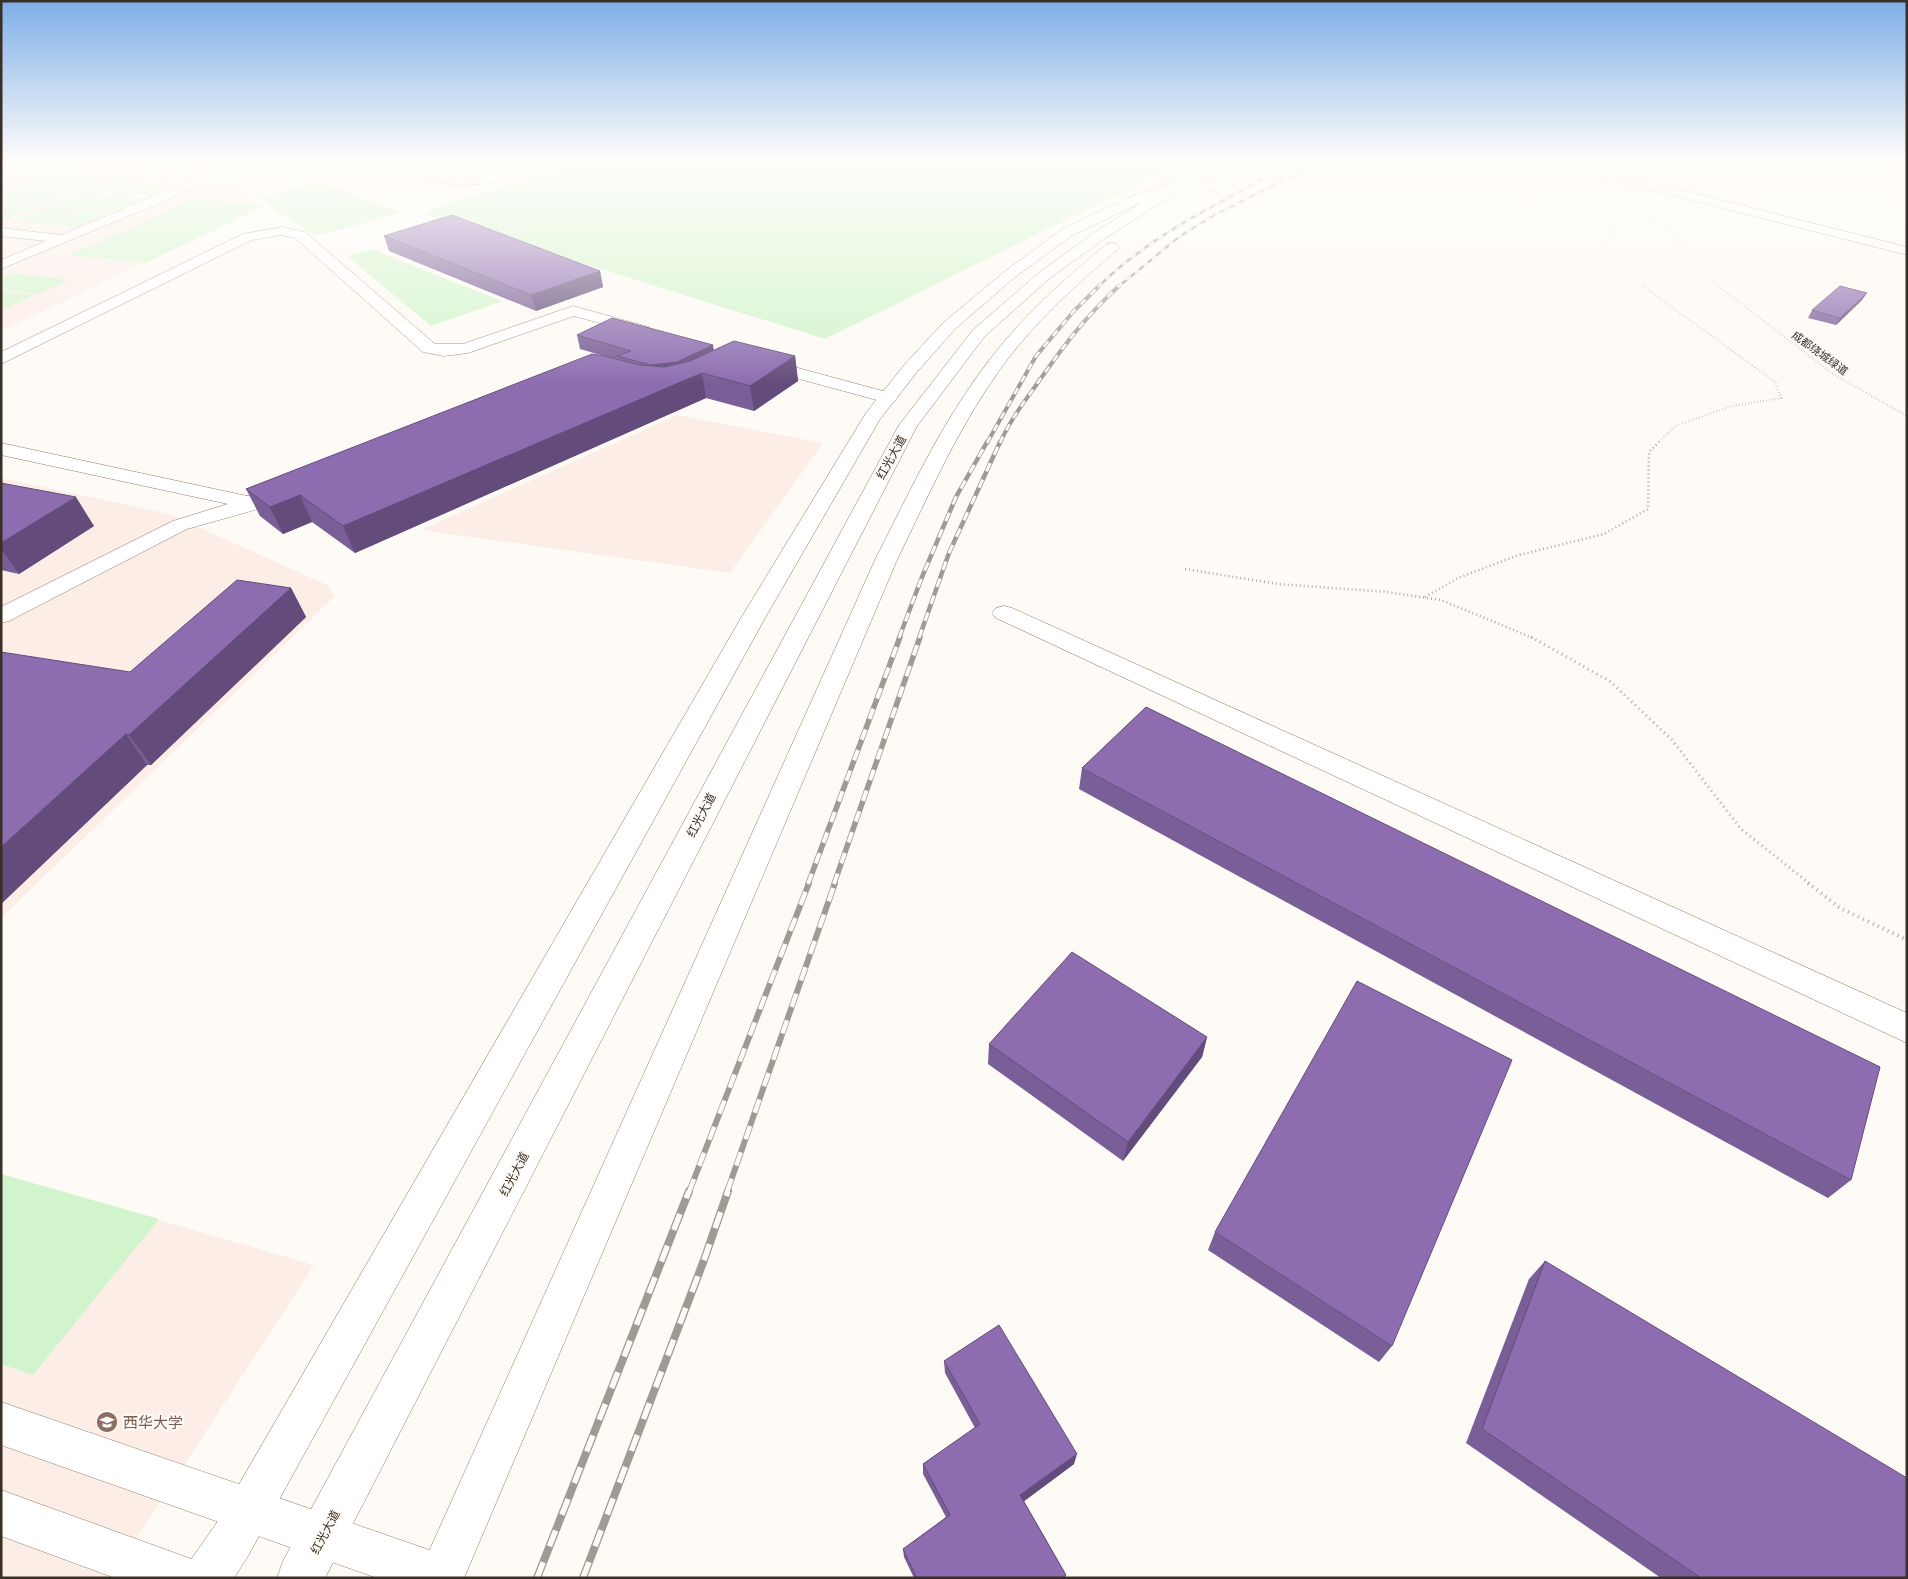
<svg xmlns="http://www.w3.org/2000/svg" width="1908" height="1579" font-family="Montserrat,'Noto Sans SC',sans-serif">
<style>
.education{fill:#fcede7}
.green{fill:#d2f4cc}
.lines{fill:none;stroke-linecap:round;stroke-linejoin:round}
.minor-casing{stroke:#927d68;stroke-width:1}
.major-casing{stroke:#927d68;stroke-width:1}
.highway-casing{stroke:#927d68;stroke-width:1}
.path-far4{stroke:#aea8a1;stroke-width:1;stroke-dasharray:0.5 2;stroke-linecap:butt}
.path-far3{stroke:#aea8a1;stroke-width:2;stroke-dasharray:0.5 2.5;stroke-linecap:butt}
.path-far2{stroke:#aea8a1;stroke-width:2.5;stroke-dasharray:1 3;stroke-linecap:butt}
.path-far1{stroke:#aea8a1;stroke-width:3;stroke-dasharray:1 4;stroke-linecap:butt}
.path{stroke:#aea8a1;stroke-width:4;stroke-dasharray:1 4.5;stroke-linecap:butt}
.minor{fill:#fff;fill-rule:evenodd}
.major{fill:#fff;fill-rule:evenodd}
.highway{fill:#fff;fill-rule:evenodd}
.rail-far5-casing{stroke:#a19a93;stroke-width:2.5}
.rail-far4-casing{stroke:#a19a93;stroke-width:4}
.rail-far3-casing{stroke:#a19a93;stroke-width:4.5}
.rail-far2-casing{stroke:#a19a93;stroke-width:5.5}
.rail-far1-casing{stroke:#a19a93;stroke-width:6}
.rail-casing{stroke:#a19a93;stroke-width:8}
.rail-far5{stroke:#fefaf5;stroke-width:2;stroke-dasharray:5.5;stroke-linecap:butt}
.rail-far4{stroke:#fefaf5;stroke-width:2.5;stroke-dasharray:7;stroke-linecap:butt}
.rail-far3{stroke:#fefaf5;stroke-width:3;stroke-dasharray:9;stroke-linecap:butt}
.rail-far2{stroke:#fefaf5;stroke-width:4;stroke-dasharray:11;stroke-linecap:butt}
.rail-far1{stroke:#fefaf5;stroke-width:4.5;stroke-dasharray:14;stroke-linecap:butt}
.rail{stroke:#fefaf5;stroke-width:5.5;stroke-dasharray:17;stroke-linecap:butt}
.wall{fill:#795e97}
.shaded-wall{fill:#634c7b}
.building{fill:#8d6db0;stroke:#634c7b}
.labels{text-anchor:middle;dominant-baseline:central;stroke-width:4.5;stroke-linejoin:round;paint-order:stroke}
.far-street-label{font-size:11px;fill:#382f26;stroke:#fefaf5}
.street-label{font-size:12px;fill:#382f26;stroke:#fefaf5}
.near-education-label{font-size:15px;fill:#785e54;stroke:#fefaf5;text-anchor:start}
</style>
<rect width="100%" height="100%" fill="#fefaf5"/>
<!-- education -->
<path class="education" d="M1 163H228L210 167 265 206 1 331Z
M677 415 823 443 730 573 421 530Z
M1 478 169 514 327 585 335 596 1 918Z
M1 1174 314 1265 111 1578H1Z"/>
<!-- green -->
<path class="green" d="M584 163H1163L1176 166 825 339 424 214 435 207Z
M51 172 110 178 80 190 20 184Z
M115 179 176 184 147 196 86 190Z
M320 182 401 213 315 236 258 198Z
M15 186 75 192 44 204 1 200V191Z
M81 192 143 199 113 211 50 205Z
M194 199 265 206 145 263 69 255Z
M1 202 39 206 7 219H1Z
M46 206 109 213 77 227 13 220Z
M371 249 502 301 431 326 347 256Z
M13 273 69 280 38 294 1 289V278Z
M1 291 35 295 3 310Z
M1 1174 159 1219 33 1375 1 1364Z"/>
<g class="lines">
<!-- minor casing -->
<g class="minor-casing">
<path id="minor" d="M39 163H56L54 166 1 184V176Z
M142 163C164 161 192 162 207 181L205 184 1 269V260L46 241 1 236V228L61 235 192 180 172 170 148 167Z
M386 163C410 161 430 176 454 177 473 178 491 175 508 171 525 167 541 161 558 163L556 166C523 175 486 188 451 184 429 182 408 173 388 166Z
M1166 163H1186L1215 169 1217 172 1211 176 1168 166Z
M282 227 305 232 435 344H463L573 306 649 327 651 330 649 333 643 335 574 316 468 353 444 356 423 352 295 238 282 235 252 240 1 364V352L243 234Z
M761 358 894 394 897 398 894 402 888 403 755 367 753 363 755 359Z
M1 443 247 496H260L289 487 296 489 299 493 296 497 269 506 187 529 9 621 1 623V607L173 521 228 504 1 455Z
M1004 606 1012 608 1907 1013V1043L996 618 992 613 996 608Z
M1 1402 441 1554 458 1560 464 1577 377 1578 1 1445Z
M1 1490 197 1561 203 1578H115L1 1536Z"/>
</g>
<!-- major casing -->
<g class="major-casing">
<path id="major" d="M1201 172 1205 173 1207 176 1205 179 1142 202 1071 236 1014 278 955 329 917 372 880 419 765 618 248 1556 234 1578H184L190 1561 216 1524 741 618 866 413 905 364 943 323 1004 272 1061 230 1132 196Z"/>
</g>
<!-- highway casing -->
<g class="highway-casing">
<path id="highway" d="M1221 163H1236L1163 201 1104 239 1050 278 985 336 917 426 325 1578H277L283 1561 899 425 973 330 1040 272 1094 233 1153 195Z
M1257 163H1272L1270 166 1217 190H1209L1207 187 1209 184Z
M1555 163H1574L1907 247V255L1557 166Z
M1112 243 1117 244 1119 247 1117 250C1078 283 1038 319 1007 360 961 421 930 492 897 560L464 1578H417L875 560C911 489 945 415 995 353 1027 312 1067 277 1107 244Z"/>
</g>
<!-- path-far4 -->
<path class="path-far4" d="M1511 163 1543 170
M1618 200 1663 224 1676 236 1688 259 1719 287
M1598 205 1615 227 1605 244 1619 266 1645 287"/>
<!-- path-far3 -->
<path class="path-far3" d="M1643 286 1775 382 1781 398 1732 406 1675 426 1658 443
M1718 286 1833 374 1907 416"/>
<!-- path-far2 -->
<path class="path-far2" d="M1185 569 1278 584 1387 592 1441 600 1533 638
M1425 597 1458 578 1519 555 1604 534 1648 509 1649 452 1659 442"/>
<!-- path-far1 -->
<path class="path-far1" d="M1531 637 1611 682 1672 740 1741 829 1810 884"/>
<!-- path -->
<path class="path" d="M1808 883 1840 908 1907 940"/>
<!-- minor -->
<use href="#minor" class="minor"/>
<!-- major -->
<use href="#major" class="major"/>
<!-- highway -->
<use href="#highway" class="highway"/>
<!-- rail-far5 casing -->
<g class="rail-far5-casing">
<path id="rail-far5" d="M1098 287C1151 234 1228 198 1294 163
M1118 287 1179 237 1209 218 1317 163"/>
</g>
<!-- rail-far4 casing -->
<g class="rail-far4-casing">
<path id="rail-far4" d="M987 443 1036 356 1073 312 1099 286
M1000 443C1010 420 1025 401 1039 381 1065 344 1086 316 1119 286"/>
</g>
<!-- rail-far3 casing -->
<g class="rail-far3-casing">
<path id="rail-far3" d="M899 638 922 577 956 497 987 442
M919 638 949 553 1000 442"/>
</g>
<!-- rail-far2 casing -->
<g class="rail-far2-casing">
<path id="rail-far2" d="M808 884 900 637
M834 884 920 637"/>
</g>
<!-- rail-far1 casing -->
<g class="rail-far1-casing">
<path id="rail-far1" d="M689 1192 809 883
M727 1192 835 883"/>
</g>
<!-- rail casing -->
<g class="rail-casing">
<path id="rail" d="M537 1578 689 1191
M583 1578 704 1260 728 1191"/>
</g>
<!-- rail-far5 -->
<use href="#rail-far5" class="rail-far5"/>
<!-- rail-far4 -->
<use href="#rail-far4" class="rail-far4"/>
<!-- rail-far3 -->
<use href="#rail-far3" class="rail-far3"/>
<!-- rail-far2 -->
<use href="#rail-far2" class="rail-far2"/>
<!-- rail-far1 -->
<use href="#rail-far1" class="rail-far1"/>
<!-- rail -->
<use href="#rail" class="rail"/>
</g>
<!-- wall -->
<path class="wall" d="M384 236 600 271 603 287 536 311 389 251Z
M1867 293 1862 300 1836 325 1808 318 1812 310Z
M577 335 714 350 795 356 798 381 754 411 706 398 355 553 312 522 283 534 260 516 246 489 604 356 580 349Z
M1 483 94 526 19 574 1 570Z
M291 588 306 617 151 765H147L1 904 130 672Z
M1082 768 1851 1180 1828 1198 1079 789Z
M1207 1037 1202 1057 1123 1161 988 1064 989 1044Z
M1215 1232 1392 1346 1379 1362 1208 1250Z
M1545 1261 1907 1578H1661L1466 1443 1529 1279Z
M944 1361 1074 1464 1024 1501 1066 1575 1065 1578H914L904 1557 903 1549 946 1517 923 1474V1464L975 1428 945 1373Z"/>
<!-- shaded-wall -->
<path class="shaded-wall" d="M600 271 603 287 536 311 531 295Z
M1867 293 1862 300 1836 325 1840 318Z
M713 345 715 359 654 379 651 365Z
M795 356 798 381 754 411 750 386Z
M702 373 706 398 355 553 343 526Z
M300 495 312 522 283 534 270 507Z
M76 497 94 526 19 574 1 549V543Z
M291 588 306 617 151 765 129 735Z
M126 734 147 765 1 904V847Z
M1207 1037 1202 1057 1123 1161 1128 1142Z
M1077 1454 1074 1464 1019 1505 1020 1495Z"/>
<!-- building -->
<path class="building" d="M452 215 600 271 531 295 384 236Z
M1840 286 1867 293 1840 318 1812 310Z
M612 318 713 345 677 362 651 365 617 356 631 351 577 335Z
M734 341 795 356 750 386 702 373 343 526 300 495 270 507 246 489 592 354 605 356 639 365 665 367 690 361Z
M1 483 76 497 1 543Z
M237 580 291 588 129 735 126 734 1 847V652L130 672Z
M1146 707 1880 1067 1851 1180 1082 768Z
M1072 952 1207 1037 1128 1142 989 1044Z
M1357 981 1512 1060 1392 1346 1215 1232Z
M1545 1261 1907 1478V1578H1701L1482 1429Z
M999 1325 1077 1454 1020 1495 1066 1575 1062 1578H917L903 1549 950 1515 923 1464 980 1424 944 1361Z"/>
<!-- sky -->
<linearGradient id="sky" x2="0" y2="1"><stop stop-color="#7eaee8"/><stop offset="0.42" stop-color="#fffdfa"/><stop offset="1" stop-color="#fffdfa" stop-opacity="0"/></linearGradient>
<rect width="1908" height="384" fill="url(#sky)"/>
<!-- icons -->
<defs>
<g id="university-disc" transform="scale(1.125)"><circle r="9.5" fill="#8d6e63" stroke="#fefaf5"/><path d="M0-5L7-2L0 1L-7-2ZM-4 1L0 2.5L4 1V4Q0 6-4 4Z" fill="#fff"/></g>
</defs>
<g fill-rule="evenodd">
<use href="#university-disc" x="107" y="1422"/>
</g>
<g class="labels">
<!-- far-street labels -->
<g class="far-street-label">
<text transform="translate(1820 353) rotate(36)">成都绕城绿道</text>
</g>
<!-- street labels -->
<g class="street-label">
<text transform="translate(891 457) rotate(-61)">红光大道</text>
<text transform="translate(701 815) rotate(-62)">红光大道</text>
<text transform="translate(514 1174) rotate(-62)">红光大道</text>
<text transform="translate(325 1532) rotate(-62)">红光大道</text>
</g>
<!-- near-education labels -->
<g class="near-education-label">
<text x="123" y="1422">西华大学</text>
</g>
</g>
<!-- border -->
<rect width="1908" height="1579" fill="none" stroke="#382f26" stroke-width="5"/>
</svg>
